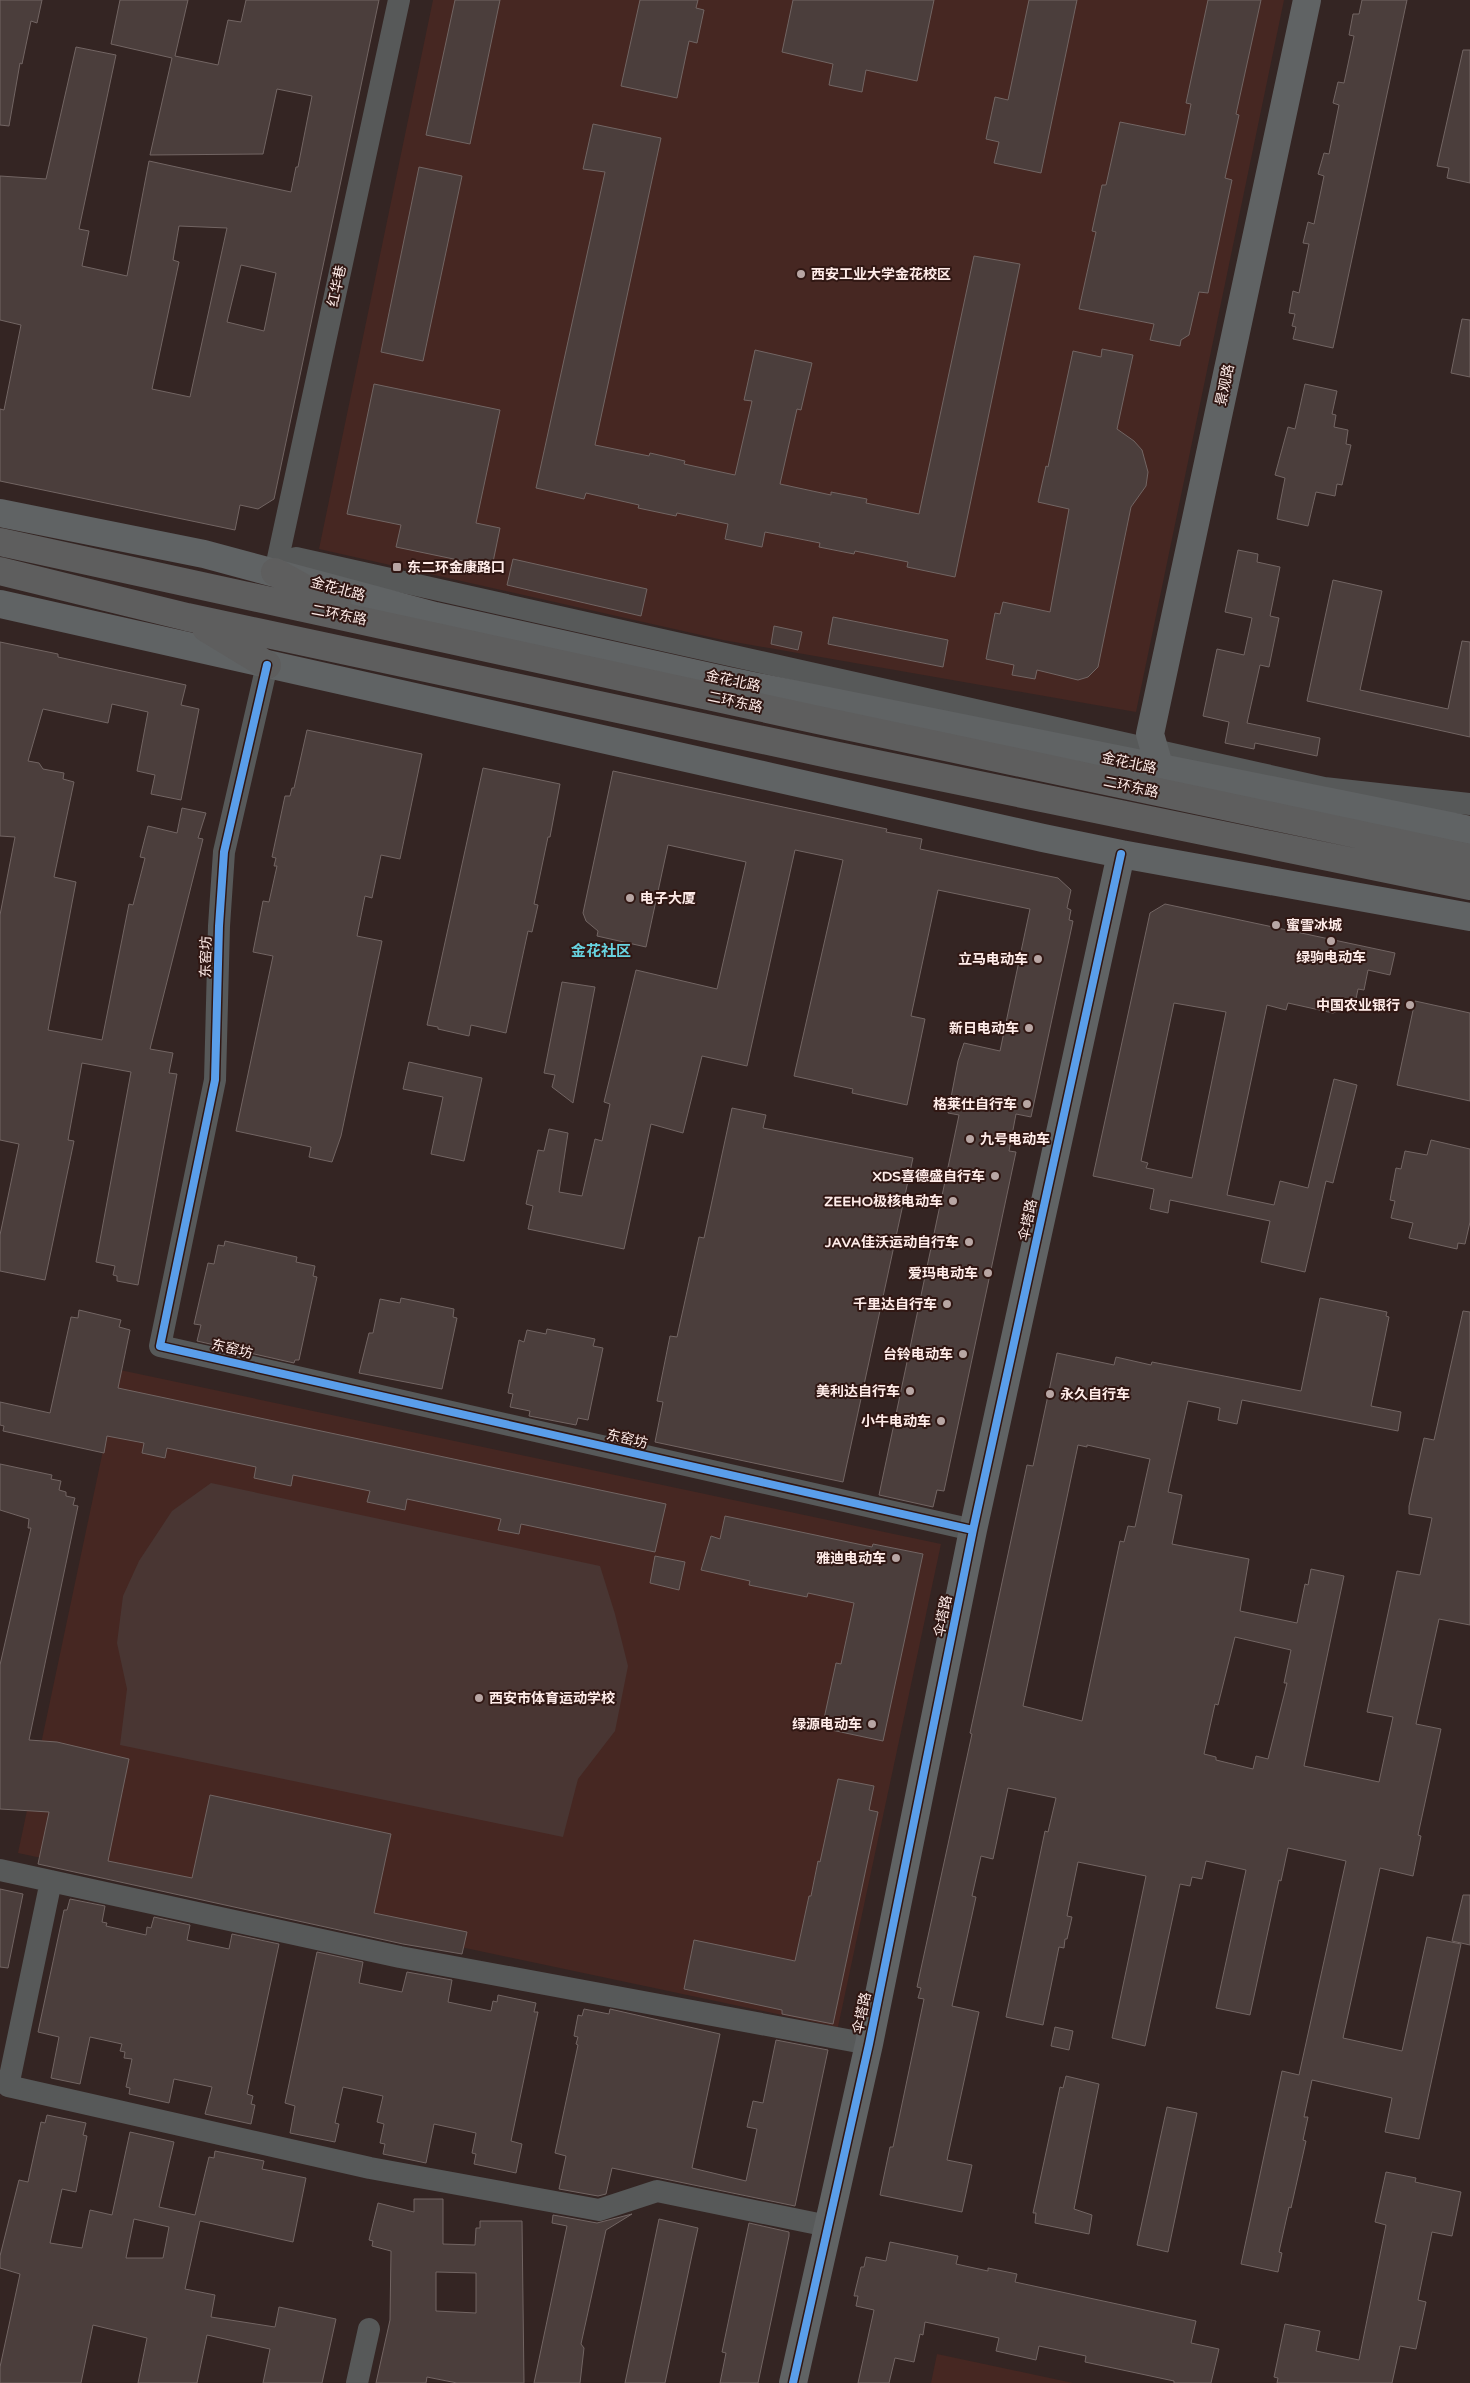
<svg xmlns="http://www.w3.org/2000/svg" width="1470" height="2383" font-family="'Varela Round','Noto Sans SC',sans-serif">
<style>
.built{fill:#462722}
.green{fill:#493633}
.building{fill:#4b3e3c;stroke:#726563;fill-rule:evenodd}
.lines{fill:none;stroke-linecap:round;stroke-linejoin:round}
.street{stroke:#575959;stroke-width:22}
.secondary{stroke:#606364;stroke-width:28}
.highway{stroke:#5e5e5e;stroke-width:28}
.cycleway-casing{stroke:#301713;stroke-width:11}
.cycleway{stroke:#5a9eea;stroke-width:8}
.poi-dot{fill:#b8a6a4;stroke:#301713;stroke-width:2}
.labels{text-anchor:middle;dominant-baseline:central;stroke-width:4;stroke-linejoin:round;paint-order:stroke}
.poi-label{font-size:14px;font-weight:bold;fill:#ffece9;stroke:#301713;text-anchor:end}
.street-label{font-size:14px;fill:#ffece9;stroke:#301713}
.neighbourhood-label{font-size:15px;font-weight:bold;fill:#68d3e0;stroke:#301713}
</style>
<rect width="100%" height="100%" fill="#342523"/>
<!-- built -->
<path class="built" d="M433 0H1284L1136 712 723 640 319 549Z
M120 1370 941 1544 838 2027 18 1853Z
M937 2354 1073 2383H931Z"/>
<!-- green -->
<path class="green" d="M211 1483 600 1566 615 1614 628 1666 615 1731 578 1779 563 1837 120 1745 127 1689 117 1643 123 1596 139 1561 172 1511Z"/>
<!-- building -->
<path class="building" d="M0 0H42L37 23 31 21 22 64 20 63 9 126 0 125Z
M120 0H188L175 56 218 65 228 20 241 22 246 0H379L274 499 258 509 240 505 235 530 0 481V409L4 410 21 325 0 320V176L46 179 76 47 116 55 79 229 89 231 82 266 127 276 149 161 291 192 296 167H298L312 96 277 89 263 154 150 155 172 58 111 44ZM179 226 227 228 190 397 152 389 179 262 173 260ZM241 265 276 273 264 331 227 322Z
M455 0H500L470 144 426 135Z
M640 0H698L696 8 704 10 697 43 689 41 677 98 621 86Z
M793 0H934L917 81 866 70 862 92 829 85 833 64 782 52Z
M1029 0H1077L1041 173 994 163 999 142 986 139 995 97 1008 100Z
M1208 0H1261L1236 114 1239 115 1225 178 1232 180 1208 293 1199 292 1189 335 1181 340 1180 346 1150 340 1154 324 1079 309 1096 232 1092 231 1102 185H1106L1120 122 1185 135 1191 104 1186 103Z
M1362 0H1407L1333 348 1293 339 1296 327 1292 326 1295 314 1289 313 1293 291 1299 293 1309 244 1303 243 1308 222 1314 224 1324 176 1318 174 1324 153 1329 154 1339 105 1333 103 1338 82 1344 83 1354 36 1349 35 1353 14H1359Z
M1463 50H1470V183L1447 178 1449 168 1437 166Z
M593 124 661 138 595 445 649 456 650 453 685 461 684 464 735 475 752 401 744 400 755 350 812 363 801 410 797 409 780 484 831 495V492L867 499 866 503 919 514 974 256 1020 264 955 577 907 567 908 562 855 551 854 554 819 547 820 543 765 532 762 547 725 539 728 524 677 513 676 516 638 508 639 505 586 493 584 499 536 488 605 172 583 169Z
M419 167 462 176 423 361 381 352Z
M1462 319 1470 320V377L1451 373Z
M1102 349 1133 355 1117 429 1134 441 1142 450 1148 472 1146 486 1131 507 1098 667 1088 677 1078 680 1037 670 1035 679 1012 675 1014 665 986 659 995 613 1000 614 1003 602 1050 612 1069 509 1038 502 1046 466 1048 467 1073 351 1101 357Z
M374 384 500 410 476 523 500 528 492 567 396 547 401 525 347 514Z
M1305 384 1337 391 1332 414 1336 415 1334 427 1348 430 1346 444 1351 445 1342 485 1337 484 1335 496 1316 492 1308 526 1277 519 1285 478 1275 475 1288 427 1295 429Z
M1238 550 1258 554 1257 562 1280 567 1270 616 1279 618 1269 667 1260 665 1247 723 1320 738 1317 756 1255 743 1254 749 1225 743 1229 722 1203 716 1217 649 1244 655 1252 618 1225 612Z
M513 559 647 589 641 616 507 585Z
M1333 580 1382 591 1360 690 1448 709 1462 641 1470 642V737L1307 701Z
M833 617 948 640 943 667 828 644Z
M774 626 802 632 798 650 771 644Z
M0 642 58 654V657L186 685 181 705 199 709 181 800 151 794 155 775 137 771 148 712 112 704 108 723 43 709 28 761 39 763 43 769 64 773 63 779 74 782 54 877 76 882 48 1030 102 1040 129 904 133 905 145 858 140 857 148 826 177 833 182 808 206 813 198 838 203 839 150 1049 173 1053 169 1073 177 1074 138 1285 117 1281V1276L113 1275 115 1266 96 1262 131 1072 82 1063 68 1140 74 1141 45 1280 0 1271V1235L19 1144 0 1140V915L15 837 0 836Z
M307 730 422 754 400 859 381 855 372 898 365 896 357 936 382 941 341 1136 332 1162 309 1157 311 1147 236 1131 273 956 253 952 263 901 269 902 277 866H274L276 858 272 857 285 796H290L292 788H294Z
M483 768 560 784 550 837H548L534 904 538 905 532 932 528 931 506 1033 471 1025 469 1036 438 1029V1027L427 1025Z
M613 771 887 829 886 832 922 839 920 849 1058 878 1071 890 1067 908 1071 910 1069 920 1073 921 1031 1117 1016 1114 1009 1151 1016 1152 944 1491 937 1490 933 1507 879 1495 959 1115 948 1113 958 1061 964 1043 1000 1051 1030 909 938 890 911 1016 925 1019 907 1105 852 1093 853 1089 794 1076 843 860 795 850 747 1066 702 1056 683 1133 651 1124 624 1249 528 1229 533 1206 526 1204 538 1150 544 1151 549 1129 568 1133 559 1192 582 1196 595 1139 602 1141 610 1104 604 1102 636 970 717 989 746 862 668 845 646 947 597 936 598 931 586 921 583 913Z
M1165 904 1395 953 1390 975 1368 970 1364 990 1358 989 1355 1004 1333 1013 1288 1003 1286 1010 1267 1005 1227 1195 1274 1205 1280 1181 1308 1188 1334 1079 1357 1085 1333 1183 1326 1181 1305 1272 1261 1262 1270 1221 1170 1200 1168 1213 1150 1209 1154 1189 1093 1176 1150 913ZM1174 1003 1226 1012 1192 1178 1146 1168 1148 1163 1141 1161Z
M562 982 595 987 573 1103 552 1087 555 1075 544 1073Z
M1415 1001 1470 1013V1101L1397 1085Z
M409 1062 482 1078 464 1161 431 1154 443 1097 403 1089Z
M732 1108 766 1115 763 1128 913 1158 843 1482 655 1442 663 1402 657 1401 670 1336 677 1337 699 1237 704 1238Z
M1431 1140 1470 1149V1222L1465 1244 1458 1243 1457 1249 1409 1238 1413 1223 1391 1218 1395 1201 1390 1200 1396 1168 1401 1169 1405 1151 1427 1155Z
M225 1241 297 1257 296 1262 315 1266 313 1276 317 1277 299 1360H295L294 1363 197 1341 201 1325 194 1324 208 1263 214 1264 218 1245 224 1246Z
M401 1298 454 1309 453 1317 457 1318 442 1389 359 1373 369 1333H373L380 1299 400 1303Z
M1320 1298 1387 1312 1386 1316 1389 1317 1371 1406 1401 1412 1398 1431 1242 1400 1237 1424 1218 1420 1220 1408 1188 1401 1168 1492 1182 1495 1172 1544 1249 1559 1240 1611 1297 1623 1305 1584 1308 1585 1311 1569 1344 1576 1304 1766 1379 1782 1393 1717 1367 1712 1397 1571 1420 1575 1432 1518 1409 1514V1506L1424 1438 1434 1440 1463 1311 1470 1312V1625L1439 1619 1416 1724 1441 1729 1418 1835 1421 1836 1413 1876 1380 1868 1343 2038 1402 2051 1427 1937 1461 1944 1419 2139 1385 2132 1392 2098 1312 2080 1304 2117H1308L1303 2140 1306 2141 1291 2208 1289 2207 1279 2252 1282 2253 1278 2272 1241 2264 1282 2071 1299 2075 1346 1861 1288 1848 1281 1881 1279 1880 1250 2015 1216 2008 1246 1870 1206 1861 1202 1879 1192 1877 1190 1886 1180 1884 1145 2046 1112 2038 1146 1876 1078 1862 1067 1916 1072 1917 1067 1939H1065L1064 1948 1059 1947 1043 2025 1006 2017 1045 1831 1048 1832 1056 1798 1008 1788 993 1859 981 1856 972 1896 976 1897 952 2006 979 2012 947 2160 972 2165 962 2212 880 2195 890 2147H893L924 1999 918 1998 921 1988 917 1987 972 1734 970 1733 1027 1465 1033 1466 1057 1353 1114 1365 1116 1357 1151 1365 1152 1362 1301 1391ZM1078 1445 1087 1447V1445L1150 1459 1135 1527 1128 1526 1124 1542 1120 1541 1082 1721 1023 1706ZM1235 1637 1291 1650 1284 1683H1287L1268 1759 1256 1756 1253 1769 1216 1760V1757L1204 1754 1215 1704 1218 1705Z
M79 1310 121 1320 119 1327 130 1330 118 1388 666 1504 655 1552 521 1524 519 1534 498 1530 501 1519 407 1499 405 1510 367 1502 370 1491 293 1475 291 1486 254 1478 256 1467 167 1448 165 1458 142 1453 144 1443 107 1436 104 1453 3 1431 4 1426 0 1425V1402L50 1413 71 1317 78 1318Z
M547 1329 595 1339 593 1346 603 1348 588 1420 578 1418 576 1425 529 1416 530 1411 510 1407 513 1394 508 1393 519 1340 524 1342 527 1330 546 1334Z
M0 1464 52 1475 51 1479 61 1481 59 1490 66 1492V1496L75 1498 73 1505 78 1506 29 1740 57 1742 129 1759 108 1861 192 1878 210 1795 391 1834 374 1913 467 1932 462 1954 403 1944 38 1864 49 1812 0 1809V1665L31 1528H28L29 1519 0 1510Z
M725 1516 872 1547 873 1544 923 1554 883 1741 822 1728 836 1663 841 1664 854 1603 808 1593 807 1597 749 1585 750 1581 701 1570 711 1536 720 1539Z
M655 1556 685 1562 679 1590 650 1583Z
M838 1779 874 1786 869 1810 878 1812 833 2024 782 2014V2010L684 1989 694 1940 795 1961 809 1896H811L818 1861 820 1862Z
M0 1889 23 1894 8 1968 0 1967Z
M1463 1895H1470V1945L1452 1941Z
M70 1899 105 1906 102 1922 107 1923 106 1926 146 1935 147 1927 151 1928 154 1917 190 1925 187 1940 191 1941 229 1949 232 1934 279 1944 247 2094 253 2096 251 2104 255 2105 251 2124 205 2114 212 2087 174 2079 169 2103 129 2094 130 2088 126 2087 132 2059 124 2058 125 2052 120 2051 122 2044 90 2037 80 2084 51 2078 59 2037 38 2032 64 1910H67Z
M317 1952 363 1962 359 1983 402 1992 407 1972 452 1980 448 2002 491 2011 493 2001 497 2002 498 1995 536 2003 534 2012H538L511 2141 522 2144 516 2173 474 2164 476 2154 472 2153 476 2133 434 2124 426 2163 383 2154 385 2144 380 2143 384 2124 377 2122 383 2096 343 2087 335 2123 339 2124 335 2142 290 2133 295 2106 285 2103Z
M584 2009 609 2014 610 2009 720 2034 692 2168 746 2181 757 2129 747 2127 753 2101 763 2103 776 2040 828 2050 795 2206 612 2168 606 2194 598 2196 559 2189 566 2156 555 2153 578 2045 576 2044 578 2037 574 2036 578 2015 582 2016Z
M1055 2027 1073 2031 1069 2050 1051 2046Z
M1066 2076 1099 2084 1074 2209 1092 2215 1089 2234 1035 2223 1036 2213H1033L1060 2087 1063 2088Z
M1167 2107 1197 2113 1168 2252 1137 2245Z
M47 2115 86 2123 83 2135 87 2136 76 2192 62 2189 50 2243 82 2248 90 2210 112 2215 130 2132 174 2142 159 2207 195 2215 209 2157 214 2158 215 2151 264 2161 262 2169 306 2178 293 2242 200 2221 185 2289 215 2295 211 2317 275 2327 279 2307 336 2319 322 2383H263L270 2349 207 2335 197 2383H138L147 2338 93 2325 81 2383H0V2367L20 2274 0 2268V2256L19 2180 28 2182 41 2122 45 2123ZM134 2219 169 2227 163 2258H126Z
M1386 2172 1416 2178 1415 2182 1461 2192 1452 2236 1432 2232 1418 2300 1426 2302 1416 2349 1400 2346 1392 2383H1277L1278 2378 1274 2377 1285 2324 1320 2331 1316 2351 1359 2360 1386 2225 1375 2222Z
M414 2199H443V2244L475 2245 476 2228H480V2221H522L524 2383H457L427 2377 426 2383H376L390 2320 391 2251 372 2246 373 2241 369 2240 378 2203 414 2212ZM436 2272 476 2273V2313L436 2311Z
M632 2214 606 2230 581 2344 584 2348 580 2383H534L567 2226 552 2223 553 2215 597 2223Z
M659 2219 698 2228 692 2255 665 2383H625Z
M749 2223 789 2232V2236L758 2383H720L726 2353 722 2352Z
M890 2242 958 2256 956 2264 988 2271V2268L1017 2274 1015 2282 1196 2321 1191 2343 1219 2349 1211 2383H1174V2381L1085 2362 1086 2356 1039 2346 1036 2360 996 2351 999 2338 925 2322 923 2335 920 2334 914 2362 895 2358 889 2383H858L874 2310 856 2306 858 2296H854L861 2267H864L866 2257 886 2261Z"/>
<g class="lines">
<!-- street -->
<path class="street" d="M275 572 296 558 1324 788 1470 804
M275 572 399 0
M267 665 224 852 219 926 215 1080 160 1346 973 1530
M0 1870 400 1957 869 2044
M51 1881 8 2086 370 2168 599 2210 657 2191 828 2226
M357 2383 369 2329"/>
<!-- secondary -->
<path class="secondary" d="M0 513 204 554 435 616 728 681 1470 830
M0 604 1043 838 1121 854 1470 917
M1160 769 1150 734 1307 0
M793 2383 869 2044 973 1530 1121 854"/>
<!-- highway -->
<path class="highway" d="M0 542 818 720 1470 858
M0 571 187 617 838 756 1470 886
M275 572 338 607
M206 628 267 665"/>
<!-- cycleway casing -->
<g class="cycleway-casing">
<path id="cycleway" d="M267 665 224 852 219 926 215 1080 160 1346 973 1530
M793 2383 869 2044 973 1530 1121 854"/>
</g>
<!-- cycleway -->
<use href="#cycleway" class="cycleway"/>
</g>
<!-- markers -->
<g class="poi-dot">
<circle cx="801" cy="274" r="5"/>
<rect x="392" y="562" width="10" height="10" rx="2.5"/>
<circle cx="630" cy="898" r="5"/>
<circle cx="1276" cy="925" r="5"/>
<circle cx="1331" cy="941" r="5"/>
<circle cx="1038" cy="959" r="5"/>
<circle cx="1410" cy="1005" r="5"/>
<circle cx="1029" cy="1028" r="5"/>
<circle cx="1027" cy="1104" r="5"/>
<circle cx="970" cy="1139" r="5"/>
<circle cx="995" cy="1176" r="5"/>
<circle cx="953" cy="1201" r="5"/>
<circle cx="969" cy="1242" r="5"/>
<circle cx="988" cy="1273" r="5"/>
<circle cx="947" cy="1304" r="5"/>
<circle cx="963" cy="1354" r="5"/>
<circle cx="910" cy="1391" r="5"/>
<circle cx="1050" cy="1394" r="5"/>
<circle cx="941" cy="1421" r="5"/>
<circle cx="896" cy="1558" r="5"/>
<circle cx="479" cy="1698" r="5"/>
<circle cx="872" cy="1724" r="5"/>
</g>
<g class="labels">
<!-- poi labels -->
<g class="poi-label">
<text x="811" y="274" text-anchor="start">西安工业大学金花校区</text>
<text x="407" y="567" text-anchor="start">东二环金康路口</text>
<text x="640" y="898" text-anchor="start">电子大厦</text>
<text x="1286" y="925" text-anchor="start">蜜雪冰城</text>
<text x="1331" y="957" text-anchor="middle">绿驹电动车</text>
<text x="1028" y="959">立马电动车</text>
<text x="1400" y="1005">中国农业银行</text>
<text x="1019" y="1028">新日电动车</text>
<text x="1017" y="1104">格莱仕自行车</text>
<text x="980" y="1139" text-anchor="start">九号电动车</text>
<text x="985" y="1176">XDS喜德盛自行车</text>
<text x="943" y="1201">ZEEHO极核电动车</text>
<text x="959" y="1242">JAVA佳沃运动自行车</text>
<text x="978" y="1273">爱玛电动车</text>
<text x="937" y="1304">千里达自行车</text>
<text x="953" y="1354">台铃电动车</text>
<text x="900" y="1391">美利达自行车</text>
<text x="1060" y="1394" text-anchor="start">永久自行车</text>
<text x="931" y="1421">小牛电动车</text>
<text x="886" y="1558">雅迪电动车</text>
<text x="489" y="1698" text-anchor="start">西安市体育运动学校</text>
<text x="862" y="1724">绿源电动车</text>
</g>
<!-- street labels -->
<g class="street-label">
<text transform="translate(337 286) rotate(-78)">红华巷</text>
<text transform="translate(1225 385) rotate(-78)">景观路</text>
<text transform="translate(338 589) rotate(15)">金花北路</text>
<text transform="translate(339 615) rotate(11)">二环东路</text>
<text transform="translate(733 681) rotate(12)">金花北路</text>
<text transform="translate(735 702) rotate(12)">二环东路</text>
<text transform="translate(1129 763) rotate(12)">金花北路</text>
<text transform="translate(1131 787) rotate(12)">二环东路</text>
<text transform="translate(206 957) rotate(-89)">东窑坊</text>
<text transform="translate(1028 1220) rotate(-78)">伞塔路</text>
<text transform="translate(232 1349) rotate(13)">东窑坊</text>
<text transform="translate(627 1439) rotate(13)">东窑坊</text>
<text transform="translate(943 1616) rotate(-79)">伞塔路</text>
<text transform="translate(862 2013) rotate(-78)">伞塔路</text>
</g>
<!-- neighbourhood labels -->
<g class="neighbourhood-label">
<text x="601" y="951">金花社区</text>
</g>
</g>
</svg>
